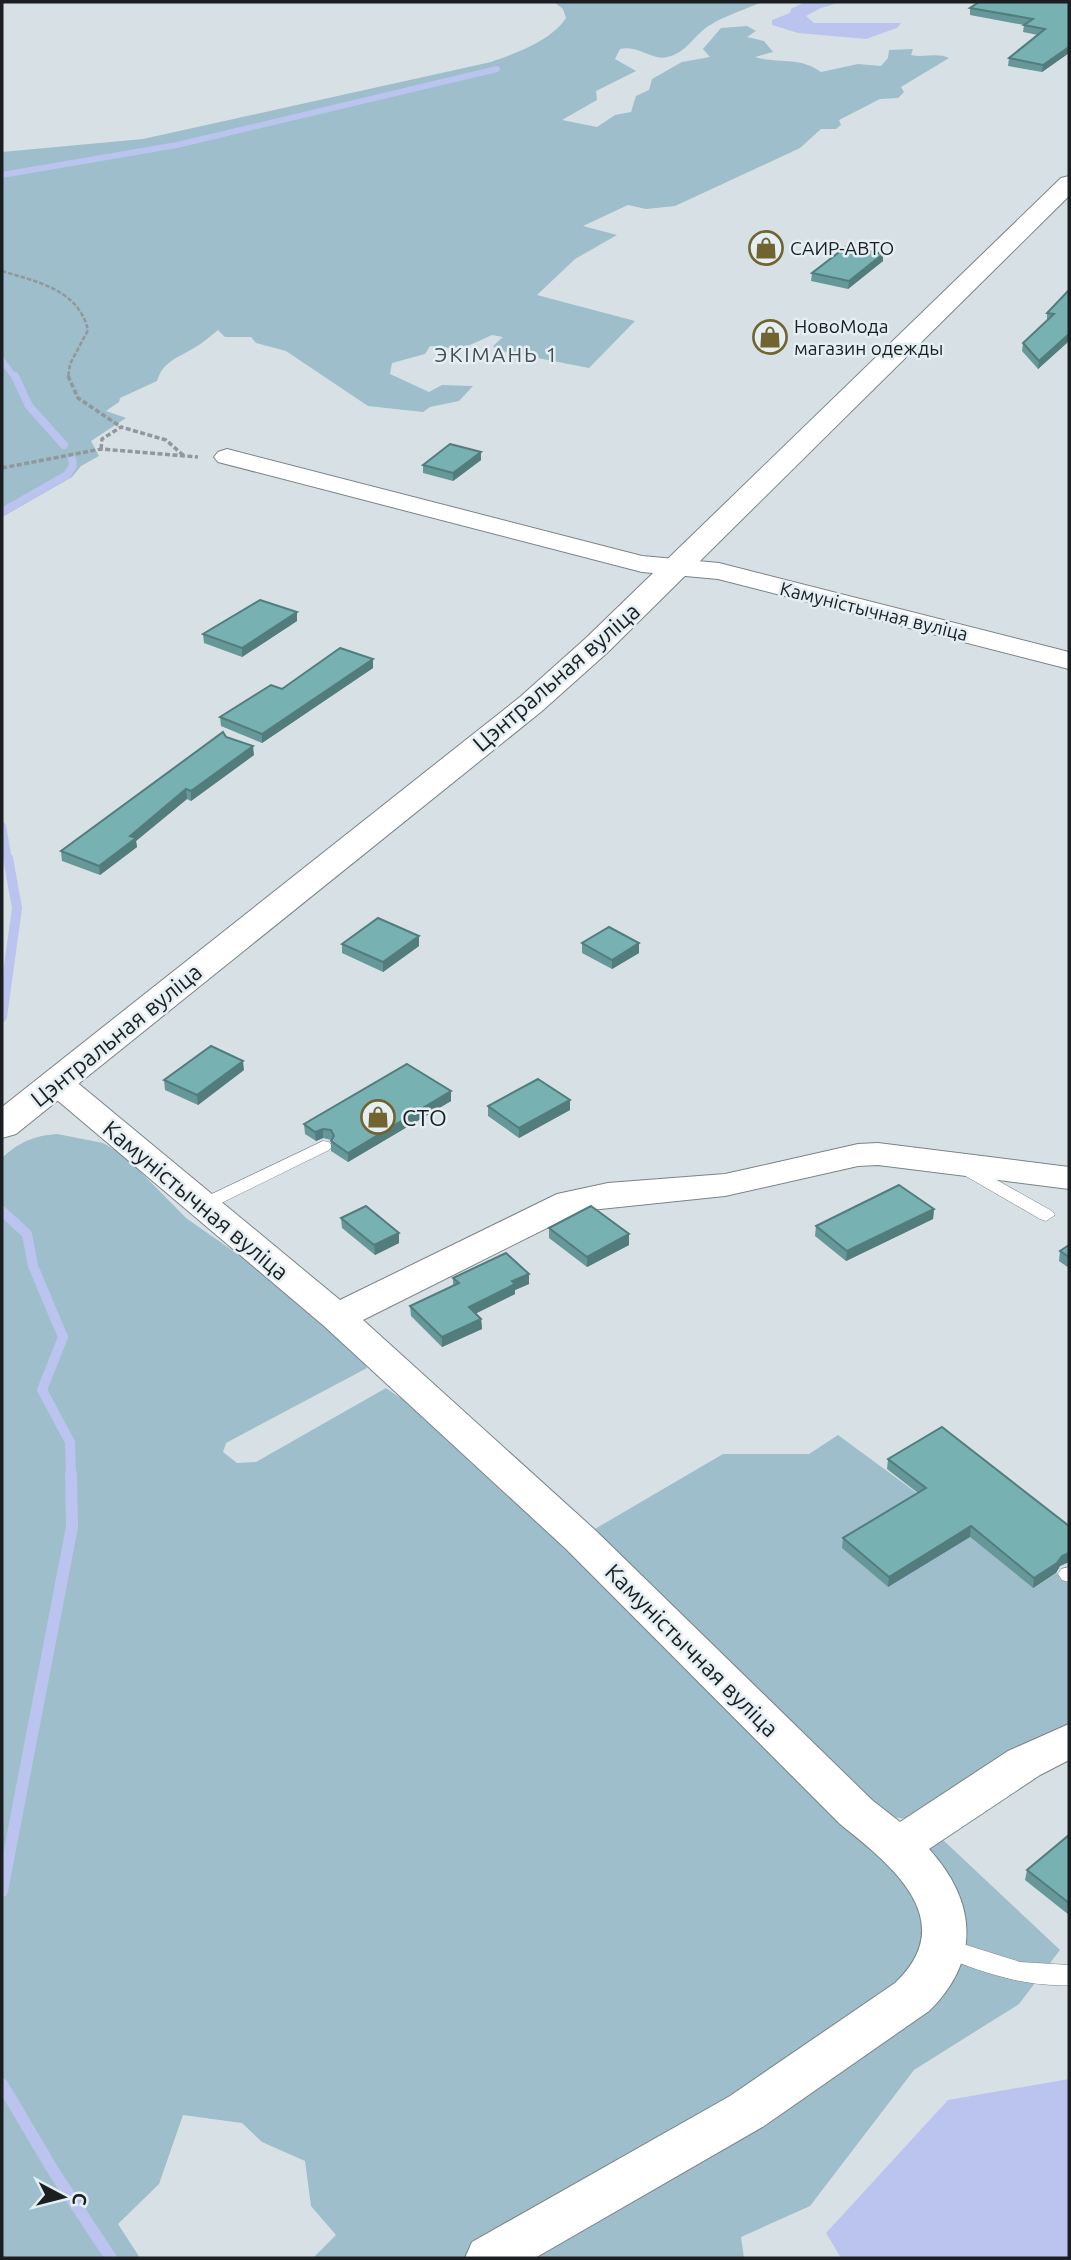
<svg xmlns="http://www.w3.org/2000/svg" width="1071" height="2260" font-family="Ubuntu,sans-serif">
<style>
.green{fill:#9dbeca}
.water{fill:#bac4ef}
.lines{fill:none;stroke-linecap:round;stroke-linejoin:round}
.stream-far3{stroke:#bac4ef;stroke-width:6}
.stream-far2{stroke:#bac4ef;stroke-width:8}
.stream-far1{stroke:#bac4ef;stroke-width:10}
.stream{stroke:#bac4ef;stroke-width:12}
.lane-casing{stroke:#7a8387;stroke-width:1}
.street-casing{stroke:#7a8387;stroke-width:2}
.secondary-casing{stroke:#7a8387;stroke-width:2}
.path-far1{stroke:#90989b;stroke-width:2.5;stroke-dasharray:4.5 2;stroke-linecap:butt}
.path{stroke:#90989b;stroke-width:3.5;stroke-dasharray:5 2.5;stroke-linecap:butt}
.lane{fill:#fff;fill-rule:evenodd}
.street{fill:#fff;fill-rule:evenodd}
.secondary{fill:#fff;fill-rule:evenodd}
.wall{fill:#669899}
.shaded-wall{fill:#537c7d}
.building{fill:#77b1b2;stroke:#537c7d;stroke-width:2}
.labels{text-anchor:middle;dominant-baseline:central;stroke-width:5;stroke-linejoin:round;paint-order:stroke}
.far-poi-label{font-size:19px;fill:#1c1f21;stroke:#e4eff3;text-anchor:start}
.far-street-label{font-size:19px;fill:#1c1f21;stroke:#e4eff3}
.far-quarter-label{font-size:21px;letter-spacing:2px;fill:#464f53;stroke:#e4eff3}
.street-label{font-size:23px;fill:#1c1f21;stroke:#e4eff3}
.poi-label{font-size:23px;fill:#1c1f21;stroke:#e4eff3;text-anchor:start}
</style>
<rect width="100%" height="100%" fill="#d7e1e5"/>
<!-- green -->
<path class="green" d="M554 2H762C744 10 717 18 702 31 691 41 683 54 667 57 651 61 640 45 620 49L615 59 636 71 596 91 597 100 562 120 597 127 615 115 631 112 636 96 649 90 652 79 682 62 710 57 703 49 721 28 747 26 756 31 747 37 764 41 773 52 755 57C778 64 799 56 821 72L858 64 881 66 888 58 889 50 913 49 911 55C925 58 937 52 949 58L901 87 904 92 898 98 880 99 839 120 841 125 836 129H821L800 148 675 206 646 209 628 205 583 226 617 235 575 259 537 295 635 321 589 368 497 350 493 346 503 337 492 335 461 349 430 346 425 354 392 363 390 374 429 392 442 385 473 386 459 401 430 407 423 412 368 406 286 351 256 343 251 337H225L218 330C210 336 203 343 194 348 178 358 163 361 157 381L120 398 119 402 106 411 126 418 91 441 99 456 81 466 72 477 2 517V152L143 139 491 62C516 53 551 41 566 18L563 9Z
M57 1134 103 1143 125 1156 186 1218 263 1272 361 1354 367 1368 226 1443 223 1452 237 1463 256 1462 386 1388 439 1425 889 1851 931 1916 902 1991 471 2255 482 2258H313L336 2235 311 2206 305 2161 262 2142 242 2123 183 2115 159 2184 118 2224 140 2258H2V1158C19 1142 33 1136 57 1134Z
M838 1435 925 1499 843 1548 888 1587 970 1537 1033 1588 1057 1573 1069 1584V1729L1016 1755 917 1820 881 1816 588 1533 723 1454H809Z
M941 1838 1060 1950 1019 2004 914 2070 810 2206 741 2237 744 2258H512L754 2121 959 1969 966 1939 955 1898 927 1850Z"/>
<!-- water -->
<path class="water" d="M805 2H842L821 8 806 16 814 23H901L897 28 866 39 798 33 772 25V20L790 13 791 9Z
M1069 2079V2258H841L826 2233 948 2100Z"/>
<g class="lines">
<!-- stream-far3 -->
<path class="stream-far3" d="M2 175 177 145 497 69
M2 360 15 378"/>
<!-- stream-far2 -->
<path class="stream-far2" d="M15 376 29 406 64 445
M2 512 67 475 73 466 72 459
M2 826 8 860"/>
<!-- stream-far1 -->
<path class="stream-far1" d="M2 1017 17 908 8 858
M2 1211 27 1234 33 1266 63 1337 42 1390 70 1442 71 1475"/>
<!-- stream -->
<path class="stream" d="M2 1891 72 1527 71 1474
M2 2084 54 2172 111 2258"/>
<!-- lane casing -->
<g class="lane-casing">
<path id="lane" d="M323 1141 329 1142 332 1146 329 1150 207 1210 201 1212 192 1206 195 1202Z
M963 1161 1052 1211 1055 1215 1046 1221 1040 1219 957 1171 954 1167 957 1163Z
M1069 1567V1582L1062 1580 1058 1574 1061 1569Z
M944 1938 1020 1962 1069 1965V1985C1022 1987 979 1971 936 1954L932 1947 936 1940Z"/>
</g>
<!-- street casing -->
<g class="street-casing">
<path id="street" d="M227 449 642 556 719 563 1069 652V669L718 579 642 572 218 462 214 457 218 452Z
M56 1072 68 1075 340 1300 557 1194 608 1183 725 1174 858 1144 878 1143 1069 1167V1189L878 1165 858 1166 725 1196 581 1211 363 1320 594 1529 872 1800 900 1822 1008 1751 1069 1724V1760L1040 1775 929 1849C977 1902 981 1960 929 2011L764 2126 535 2258H465L472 2242 730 2096 895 1983C962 1920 890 1864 840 1824L566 1549 324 1326 44 1089 39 1082 44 1075Z"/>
</g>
<!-- secondary casing -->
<g class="secondary-casing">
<path id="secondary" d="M1069 176V196L608 652 542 711 16 1134 2 1138V1107L520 697 586 638 1061 178Z"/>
</g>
<!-- path-far1 -->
<path class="path-far1" d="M2 271C37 282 78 289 88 330L70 364 68 378"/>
<!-- path -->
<path class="path" d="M68 376 78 398 121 427
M101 449 102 439 121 427 166 440 184 456
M2 468 101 449 198 457"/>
<!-- lane -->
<use href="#lane" class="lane"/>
<!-- street -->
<use href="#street" class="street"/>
<!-- secondary -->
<use href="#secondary" class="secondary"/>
</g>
<!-- wall -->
<path class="wall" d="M1069 2V53L1042 72 1008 66 1009 58 1038 35 1023 32 1024 25 970 15V8Z
M883 254V261L848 289 811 281 812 273Z
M1069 290V341L1038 369 1022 351 1023 343 1047 321V313Z
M481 460 453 481 423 473V465Z
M297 621 242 657 204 643 203 634Z
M373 659V668L262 743 221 726 220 717 282 689Z
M226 737 254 755 191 801 187 799 136 841 137 847 100 875 62 861 61 851Z
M419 936V946L383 972 342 953V944Z
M582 943H639V953L612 969 582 953Z
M244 1070 198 1105 165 1090 164 1080Z
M451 1091V1101L348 1162 331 1151V1140L323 1138 316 1141 305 1134 304 1124Z
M488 1106 570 1110 519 1138 488 1116Z
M934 1209 933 1219 846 1261 815 1236 816 1226Z
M341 1218 399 1233V1243L375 1255 342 1228Z
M549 1228 629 1245 587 1267 549 1238Z
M1069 1245V1268L1059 1261 1060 1251Z
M529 1274V1284L515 1290V1294L476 1313 481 1319 482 1329 442 1347 411 1316 410 1306 453 1286V1278Z
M888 1459 1069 1526V1562L1060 1566 1056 1573 1033 1588 970 1537 888 1587 842 1548 843 1538 918 1493 887 1469Z
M1069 1835V1915L1025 1880 1027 1870Z"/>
<!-- shaded-wall -->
<path class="shaded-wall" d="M1069 47V53L1042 72 1043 65Z
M883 254V261L848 289 849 281Z
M1069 334V341L1038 369 1039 361Z
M481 452V460L453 481V473Z
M297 612V621L242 657V648Z
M373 659V668L262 743V734Z
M253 746 254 755 191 801V791Z
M186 789 187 799 136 841 137 847 100 875 99 866 130 836Z
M419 936V946L383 972V962Z
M639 943V953L612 969V960Z
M243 1061 244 1070 198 1105 197 1095Z
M451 1091V1101L348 1162V1153Z
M570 1100V1110L519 1138V1128Z
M323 1129V1138L316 1141 315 1132Z
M934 1209 933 1219 846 1261 847 1251Z
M399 1233V1243L375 1255 374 1245Z
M629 1234V1245L587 1267V1257Z
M529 1274V1284L515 1290V1294L469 1317V1307L512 1281Z
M481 1319 482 1329 442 1347V1337Z
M971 1526 970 1537 888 1587 889 1577Z
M1069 1553V1562L1060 1566 1056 1573 1033 1588 1034 1578 1062 1556Z"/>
<!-- building -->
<path class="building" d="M979 2H1069V47L1043 65 1009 58 1045 29 1024 25 1033 19 970 8Z
M847 246 883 254 849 281 812 273Z
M1069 290V334L1039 361 1023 343 1054 314 1047 313Z
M450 444 481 452 453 473 423 465Z
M260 600 297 612 242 648 203 634Z
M340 648 373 659 262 734 220 717 271 685 282 689Z
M223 732 226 737 253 746 191 791 186 789 130 836 136 838 99 866 61 851Z
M378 918 419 936 383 962 342 944Z
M609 927 639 943 612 960 582 943Z
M211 1046 243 1061 197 1095 164 1080Z
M407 1064 451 1091 348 1153 331 1141 334 1136 331 1130 323 1129 315 1132 304 1124Z
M538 1079 570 1100 519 1128 488 1106Z
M899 1185 934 1209 847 1251 816 1226Z
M366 1206 399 1233 374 1245 341 1218Z
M591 1206 629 1234 587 1257 549 1228Z
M1069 1245V1257L1060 1251Z
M506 1253 529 1274 512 1281 515 1284 469 1307 481 1319 442 1337 410 1306 459 1283 453 1278Z
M942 1427 1069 1526V1553L1062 1556 1057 1563 1034 1578 971 1526 889 1577 843 1538 926 1488 888 1459Z
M1069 1835V1903L1027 1870Z"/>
<!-- icons -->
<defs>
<g id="shop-ring" transform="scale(1.75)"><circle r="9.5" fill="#e4eff3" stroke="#726431" stroke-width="1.5"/><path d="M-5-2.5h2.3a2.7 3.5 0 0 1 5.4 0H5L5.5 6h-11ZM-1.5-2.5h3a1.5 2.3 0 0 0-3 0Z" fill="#726431"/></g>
</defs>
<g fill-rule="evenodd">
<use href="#shop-ring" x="766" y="248"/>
<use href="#shop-ring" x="770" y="337"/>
<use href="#shop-ring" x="378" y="1117"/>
</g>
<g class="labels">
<!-- far-poi labels -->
<g class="far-poi-label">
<text x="790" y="248">САИР-АВТО</text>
<text x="794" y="326">НовоМода<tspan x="794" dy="22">магазин одежды</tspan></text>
</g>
<!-- far-street labels -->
<g class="far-street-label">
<text transform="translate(874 611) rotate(14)">Камуністычная вуліца</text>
</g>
<!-- far-quarter labels -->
<g class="far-quarter-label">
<text x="497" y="354">ЭКІМАНЬ 1</text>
</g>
<!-- street labels -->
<g class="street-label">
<text transform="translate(556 677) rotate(-41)">Цэнтральная вуліца</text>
<text transform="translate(116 1035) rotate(-39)">Цэнтральная вуліца</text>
<text transform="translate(196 1200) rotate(40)">Камуністычная вуліца</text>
<text transform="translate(692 1650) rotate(45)">Камуністычная вуліца</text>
</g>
<!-- poi labels -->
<g class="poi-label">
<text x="402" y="1117">СТО</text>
</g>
</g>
<!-- border -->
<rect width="1071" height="2260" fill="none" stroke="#1c1f21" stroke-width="7"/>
<!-- north arrow -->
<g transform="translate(63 2197) rotate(97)" stroke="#e4eff3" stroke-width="5" paint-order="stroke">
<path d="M0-5L12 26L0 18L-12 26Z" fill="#1c1f21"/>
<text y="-10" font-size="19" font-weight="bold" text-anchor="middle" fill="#1c1f21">С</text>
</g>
</svg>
